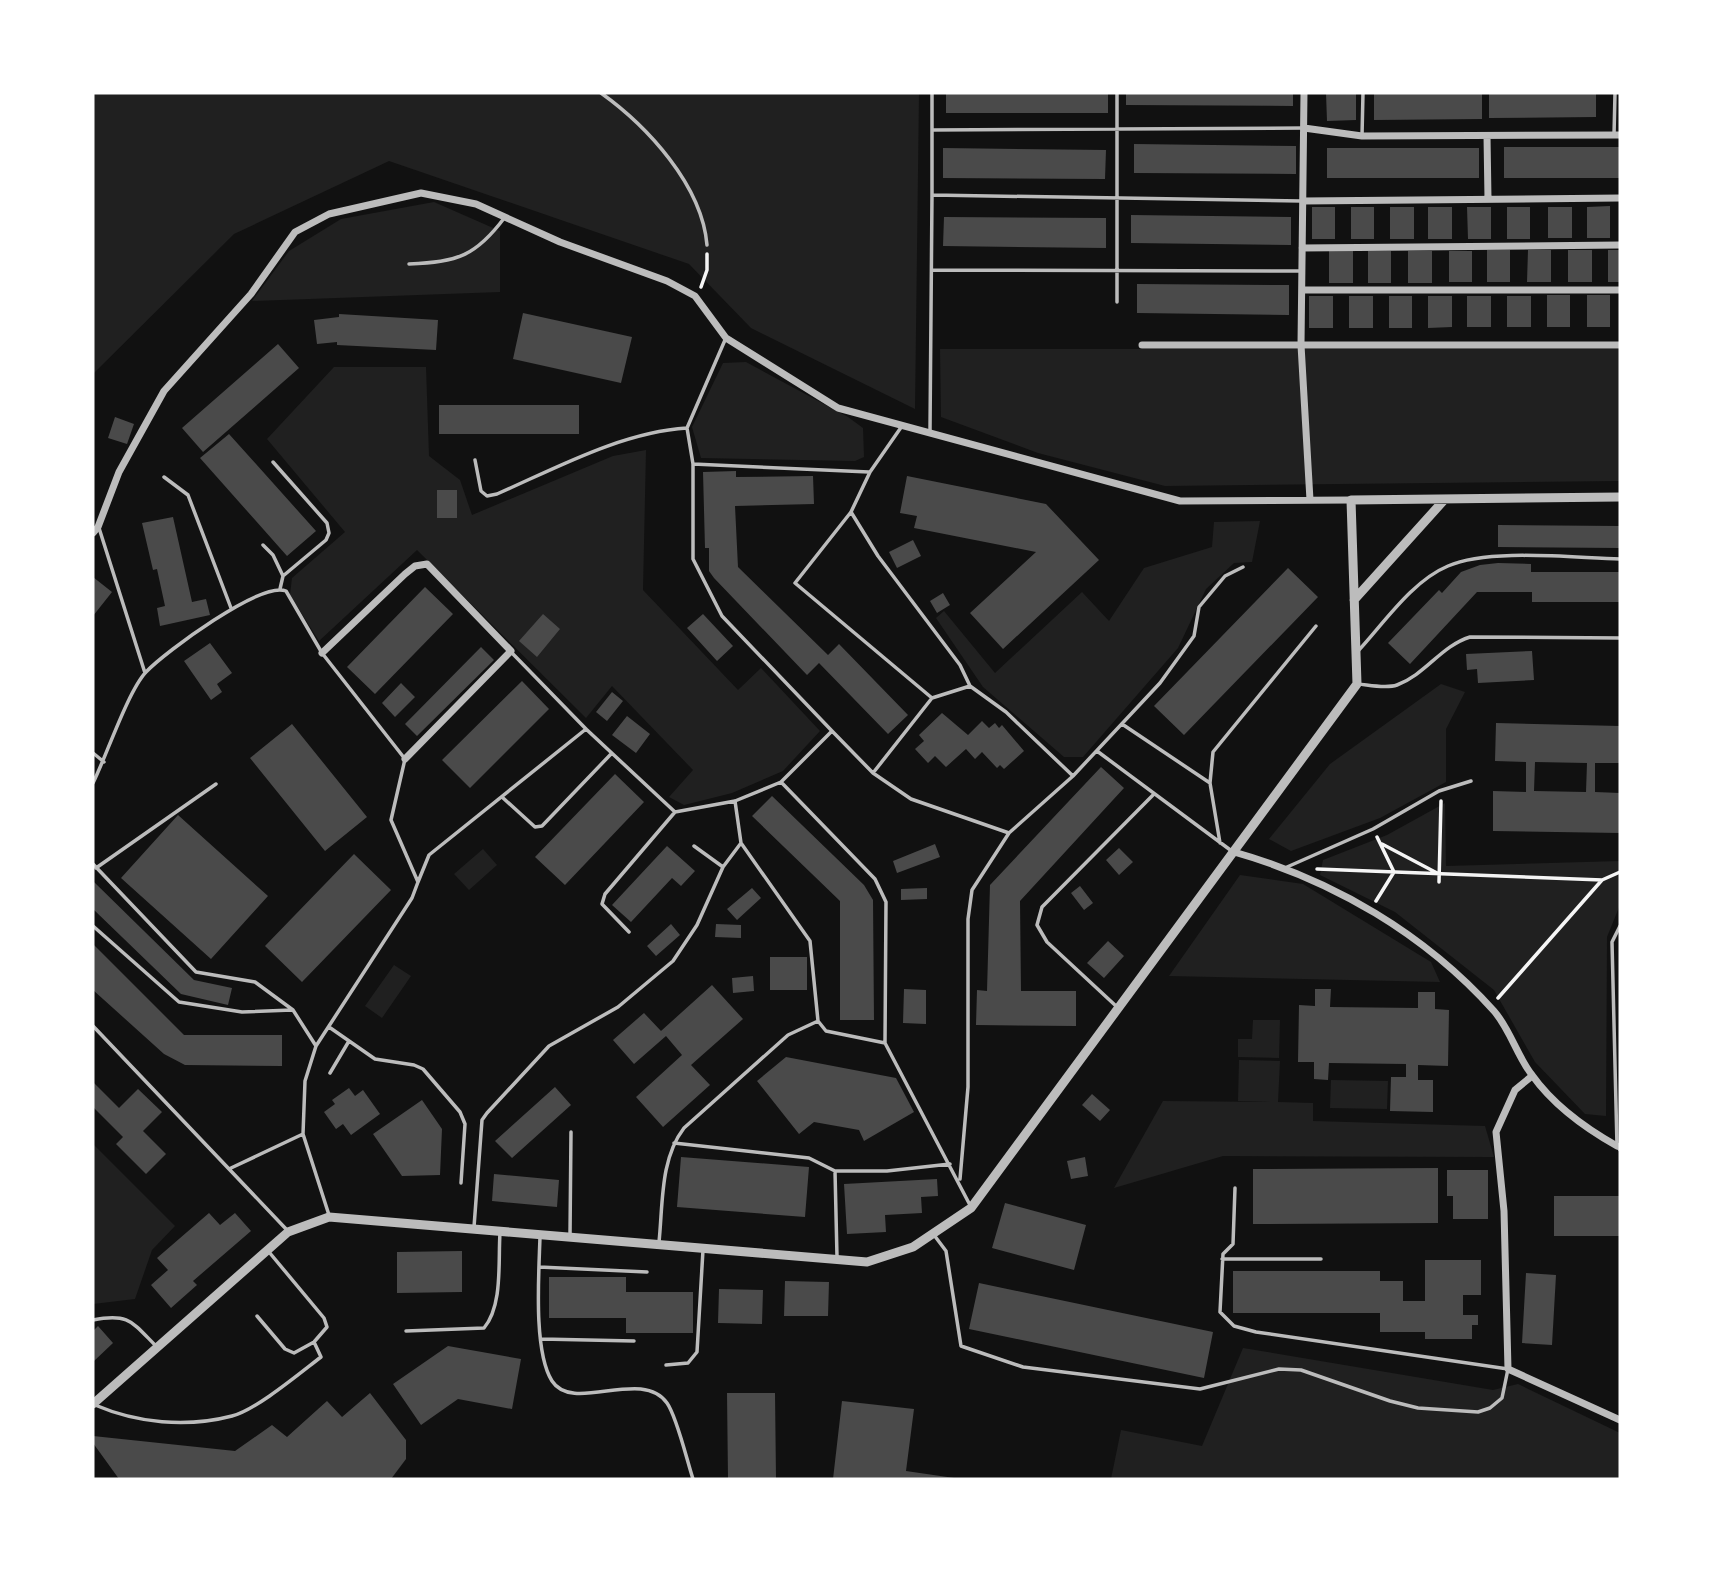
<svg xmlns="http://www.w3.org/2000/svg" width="1713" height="1572" font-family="'PT Sans',sans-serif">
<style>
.green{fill:#202020}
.building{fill:#4a4a4a;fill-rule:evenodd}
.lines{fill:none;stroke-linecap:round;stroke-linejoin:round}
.path{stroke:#f5f5f5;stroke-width:3.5}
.service{stroke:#bcbcbc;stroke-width:3.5}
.minor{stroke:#bcbcbc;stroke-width:7}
.tertiary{stroke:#bcbcbc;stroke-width:9}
</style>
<rect width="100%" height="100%" fill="#111"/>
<!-- green -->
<path class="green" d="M93 93H919L915 409 751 328 689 264 389 161 234 234 93 374Z
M434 202 500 231V292L252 301 289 251 341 219Z
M940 349H1620V481L1165 486 1038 453 941 417Z
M746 362 848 417 863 428 864 457 855 461 701 458 692 427 723 363Z
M334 367H426L429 456 460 480 472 515 613 456 646 450 643 590 738 690 761 668 820 731 783 771 732 793 684 805 669 797 693 770 612 686 586 718 417 550 319 641 290 595 292 578 345 532 267 439Z
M1260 521 1252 562 1234 563 1206 589 1178 648 1083 757H1064L983 687 936 618 944 611 995 673 1082 592 1109 621 1144 568 1212 547 1214 522Z
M1441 684 1465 692 1446 729V782L1380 818 1291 851 1269 839 1330 764Z
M1445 803 1446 866 1620 861V905L1607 937 1606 1116 1585 1114 1535 1062 1494 990 1395 912 1320 875 1323 860 1387 835Z
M483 849 497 865 469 890 454 874Z
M1240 875 1303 884 1431 962 1440 982 1169 976Z
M394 965 411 976 382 1018 365 1006Z
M1253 1020H1280L1279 1058 1238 1057V1039H1252Z
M1239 1060 1280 1061 1278 1102 1313 1103V1121L1485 1126 1494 1157 1223 1156 1114 1188 1163 1101 1270 1102 1238 1101Z
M1331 1080 1388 1081 1387 1109 1330 1108Z
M93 1144 175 1226 152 1250 135 1299 93 1304Z
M1243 1348 1493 1390 1518 1384 1620 1433V1479H1111L1121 1430 1202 1446Z"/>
<!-- building -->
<path class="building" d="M946 93H1108V113H946Z
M1126 93H1293V106L1126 105Z
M1326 93H1356V120L1327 121Z
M1374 93H1482V119L1374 120Z
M1489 93H1596V117L1489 118Z
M1134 144 1296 146V174L1134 173Z
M1504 147H1620V178H1504Z
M943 148 1106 150 1105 179 943 178Z
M1327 148H1479V178H1327Z
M1610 206V238H1587V207Z
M1312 207H1335V239H1312Z
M1351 207H1374V239H1351Z
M1390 207H1414V239H1390Z
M1428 207H1452V239H1428Z
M1467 207H1491V239H1468Z
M1507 207H1530V239H1507Z
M1548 207H1572V238H1548Z
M1131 215 1291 217V245L1131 243Z
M944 217 1106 218V248L943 246Z
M1487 250H1510V282H1487Z
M1528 250H1551V282H1527Z
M1568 250H1592V282H1568Z
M1608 250H1620V282H1608Z
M1329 251H1353V283H1329Z
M1368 251H1391V283H1368Z
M1408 251H1432V283H1408Z
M1449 251H1472V282H1449Z
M1137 284 1289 285V315L1137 313Z
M1547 295H1570V327H1547Z
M1587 295H1610V327H1587Z
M1309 296H1333V328H1309Z
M1349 296H1373V328H1349Z
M1389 296H1412V328H1389Z
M1428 296H1452V327L1428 328Z
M1467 296H1491V327H1467Z
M1507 296H1531V327H1507Z
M523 313 632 337 621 383 513 359Z
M339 314 438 320 436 350 337 345V342L317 344 314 320 339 317Z
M278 344 299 368 203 452 182 428Z
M439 405H579V434H439Z
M115 417 134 424 127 444 108 438Z
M229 434 316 531 287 556 200 458Z
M736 471V477L813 476 814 504 735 506 738 567 828 655 839 644 908 715 888 734 819 663 807 675 714 578 709 571V548H705L703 472Z
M907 476 1046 504 1099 560 1003 649 970 613 1036 552 914 528 917 516 900 513Z
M437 490H457V518H437Z
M173 517 192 602 206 599 210 615 160 626 157 608 165 606 157 569 153 570 142 523Z
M1498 525 1620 526V548L1498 547Z
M913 540 921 556 897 568 889 552Z
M1498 563 1531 564V572H1620V602H1532V592H1477L1410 664 1388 643 1439 590 1442 593 1461 572 1480 565Z
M1288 568 1318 597 1184 735 1154 706Z
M93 577 112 592 93 616Z
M425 587 453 614 375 694 347 667Z
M943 593 950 605 937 613 930 601Z
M543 614 560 629 537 657 519 641Z
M703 614 733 646 717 661 687 628Z
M210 643 232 673 217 684 222 692 211 700 184 661Z
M481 647 494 660 417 736 405 724Z
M1532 651 1534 680 1478 683 1477 669 1467 670 1466 654Z
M522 681 549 709 470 788 442 760Z
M401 683 415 697 395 717 382 703Z
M612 692 623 701 607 721 596 712Z
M942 713 968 735 982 721 989 728 995 723 999 728 1002 725 1024 751 1004 769 1000 765 997 768 982 752 975 759 966 749 946 767 935 756 928 763 915 749 924 741 919 735Z
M627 716 650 734 636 753 612 735Z
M1496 723 1620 726V763H1595V792L1620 793V833L1493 831V791L1526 792V762L1495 761ZM1535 762 1587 763 1586 792 1534 791Z
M292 724 367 817 325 851 250 758Z
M1101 767 1124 788 1020 901 1021 991H1076V1026L976 1025 977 990 987 991 990 885Z
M615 774 644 802 565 885 535 857Z
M772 796 864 885 873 900 874 1020H840V901L752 816Z
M178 815 268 896 211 959 121 878Z
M935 844 940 857 897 873 893 861Z
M667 846 695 871 681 886 672 878 631 922 612 905Z
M1119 848 1133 862 1119 875 1106 860Z
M354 854 391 890 302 982 265 946Z
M93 881 194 980 232 988 228 1005 181 994 93 909Z
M1080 886 1093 903 1084 910 1071 893Z
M752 888 761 898 737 920 727 909Z
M927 888V899L901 900V889Z
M671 924 680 935 656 956 647 946Z
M716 924 741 925V938L715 937Z
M1108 941 1124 956 1104 978 1087 963Z
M93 944 184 1035H282V1066L185 1065 164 1054 93 990Z
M770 957H807V990H770Z
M753 976 754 991 733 993 732 978Z
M712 985 743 1019 691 1065 710 1085 663 1127 636 1097 682 1055 666 1036 634 1064 613 1040 644 1013 661 1031Z
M904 989 926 990V1024L903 1023Z
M1315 989H1331L1330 1007 1418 1008V992H1435V1009L1449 1010 1448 1066 1418 1065V1080H1433V1112L1390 1111 1391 1077H1406V1064L1329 1063 1328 1080 1314 1079V1062H1298L1299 1005 1315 1006Z
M786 1057 896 1078 914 1112 864 1141 859 1130 814 1122 799 1134 757 1081Z
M93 1082 119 1108 138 1089 162 1112 143 1131 166 1154 146 1174 116 1144 123 1137 93 1107Z
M555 1087 571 1105 512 1158 495 1141Z
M349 1088 355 1096 363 1090 380 1114 351 1135 343 1124 336 1129 324 1112 335 1104 332 1100Z
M1092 1094 1110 1110 1100 1121 1082 1105Z
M422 1100 442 1129 440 1175 402 1176 373 1134Z
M681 1157 809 1167 805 1217 677 1207Z
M1085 1157 1088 1176 1071 1179 1067 1161Z
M1438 1168V1223L1253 1224V1169Z
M1447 1170H1488V1219H1453V1196H1447Z
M494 1174 559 1180 557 1207 492 1201Z
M937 1179 938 1196 921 1197 922 1213 885 1215 886 1232 847 1234 844 1184Z
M1554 1196H1620V1236H1554Z
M1005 1203 1086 1225 1074 1270 992 1248Z
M209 1213 220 1225 235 1213 251 1231 193 1281 197 1285 171 1308 151 1285 168 1270 157 1258Z
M462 1251V1292L397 1293V1252Z
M1425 1260H1481V1295H1463V1315H1478V1325H1472V1339H1425V1332H1380V1313H1233V1271H1380V1281H1403V1301H1425Z
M1526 1273 1556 1275 1552 1345 1522 1343Z
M549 1277H626V1292H693V1333H626V1318H549Z
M785 1281 829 1282 828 1316H784Z
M979 1283 1213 1332 1204 1378 969 1329Z
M719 1289 763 1290 762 1324 718 1323Z
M98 1326 113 1343 93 1362V1331Z
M448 1346 521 1359 512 1409 458 1399 421 1425 393 1384Z
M370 1393 406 1440V1459L391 1479H119L93 1443V1436L235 1451 272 1425 287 1437 327 1401 342 1417Z
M727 1393H775L776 1479H728Z
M842 1401 914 1409 906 1471 961 1479H833Z"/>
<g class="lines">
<!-- path -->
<path class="path" d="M701 287 707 270V254
M1382 844 1437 873
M1317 869 1602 880
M1439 882 1441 801
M1376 901 1394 872 1377 837
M1498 998 1602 880 1620 872"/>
<!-- service -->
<path class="service" d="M601 93C647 126 702 185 707 245
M932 93V195
M932 130 1304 128
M1614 135 1615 93
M1362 136 1363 93
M409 264C458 262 476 256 505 217
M932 270 1301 271
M1117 302V93
M725 340 687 428 693 464V559L722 616 832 731
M902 426 870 472 851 512 795 583 932 698 970 686 1006 712 1073 776
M930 431 932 195 1301 201
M475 460 481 491 487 496 497 494C556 468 622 432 687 428
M273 462 327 523 329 533 326 540 283 576 280 589
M693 464 869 472
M164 477 188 495 231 608
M851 512 878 556 960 665 970 686
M99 528 145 673
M263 545 273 555 283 576
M1358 651C1384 623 1412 581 1448 566 1489 548 1574 558 1620 559
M512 653 586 729
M1358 684C1369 685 1386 689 1397 685 1426 674 1441 646 1470 637L1620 638
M1122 724 1210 783
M1097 751 1233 852
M93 753 104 762
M873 773 932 698
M93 783C106 757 128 691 146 672 165 652 261 581 286 591L322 653 405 759 391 820 418 882 412 898 316 1046
M502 797 535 827 542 826 611 754
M735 801 741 843 810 941 818 1021 826 1031 885 1043
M1220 843 1210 783 1213 752 1316 626
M694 846 723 867
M93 864 196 972 255 982 293 1010 316 1046 305 1081 303 1134 329 1215
M1287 867 1373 829 1439 791 1471 781
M96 868 216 784
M418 882 429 855 586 729 675 812 735 801 781 782
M93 926 179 1002 242 1012 292 1010
M1620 926 1612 942 1617 1146 1620 1150
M629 932 602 904 605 894 675 812
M1116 1006 1047 942 1037 925 1042 907 1154 794
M93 1026 287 1230
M329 1027 375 1059 414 1065 423 1069 460 1112 465 1124 461 1183
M330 1073 349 1041
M674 1143 809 1158 835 1171H887L950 1164
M231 1168 303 1134
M835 1171 837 1257
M960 1179 968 1087V919L972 890 1009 833 1073 776 1160 683 1194 636 1199 607 1225 576 1243 567
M971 1207 885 1043 886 902 875 879 781 782 832 731 873 773 911 799 1009 833
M474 1227 482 1120 487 1113 549 1046 618 1007 673 961 697 925 723 867 741 843
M570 1235 571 1132
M934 1235 946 1251 961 1346 1023 1367 1200 1389 1279 1369 1301 1370 1390 1401 1418 1408 1478 1412 1490 1408 1502 1398 1508 1369 1256 1332 1234 1326 1220 1312 1223 1254 1233 1244 1235 1188
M540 1237C539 1272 533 1351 552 1381 573 1414 642 1367 667 1403 677 1417 687 1461 693 1479
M659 1242C663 1204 660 1159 684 1128L788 1035 818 1021
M1222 1259H1321
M539 1267 647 1272
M257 1316 285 1349 294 1353 314 1342 327 1327 324 1318 269 1252
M93 1320C129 1313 132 1322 156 1346
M406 1331 484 1328C503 1305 498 1262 500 1233
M541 1339 634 1341
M666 1365 688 1363 697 1352 703 1250
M95 1405C137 1423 186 1428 232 1416 256 1410 300 1373 321 1357L314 1342"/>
<!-- minor -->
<path class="minor" d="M1304 93 1301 345 1310 500
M1304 128 1362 136 1620 135
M1487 136 1488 199
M1303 201 1620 198
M1302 248 1620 245
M1302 290H1620
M1142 345H1620
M93 533 98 527 119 472 164 391 251 294 295 232 329 214 421 193 476 204 560 242 667 281 695 296 726 338 838 408 1180 501 1351 500
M322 653 405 574 415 566 427 564 511 651 405 759
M1234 852C1333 880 1425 934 1494 1011 1510 1029 1517 1056 1532 1075 1554 1106 1585 1128 1617 1146
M1532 1076 1515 1090 1496 1132 1504 1211 1508 1369 1620 1420"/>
<!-- tertiary -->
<path class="tertiary" d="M1354 600 1445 499
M93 1404 288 1232 329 1217 867 1262 913 1247 971 1208 1357 684 1351 500 1620 497"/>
</g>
<!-- border -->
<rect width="1713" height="1572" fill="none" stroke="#ffffff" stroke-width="189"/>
</svg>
